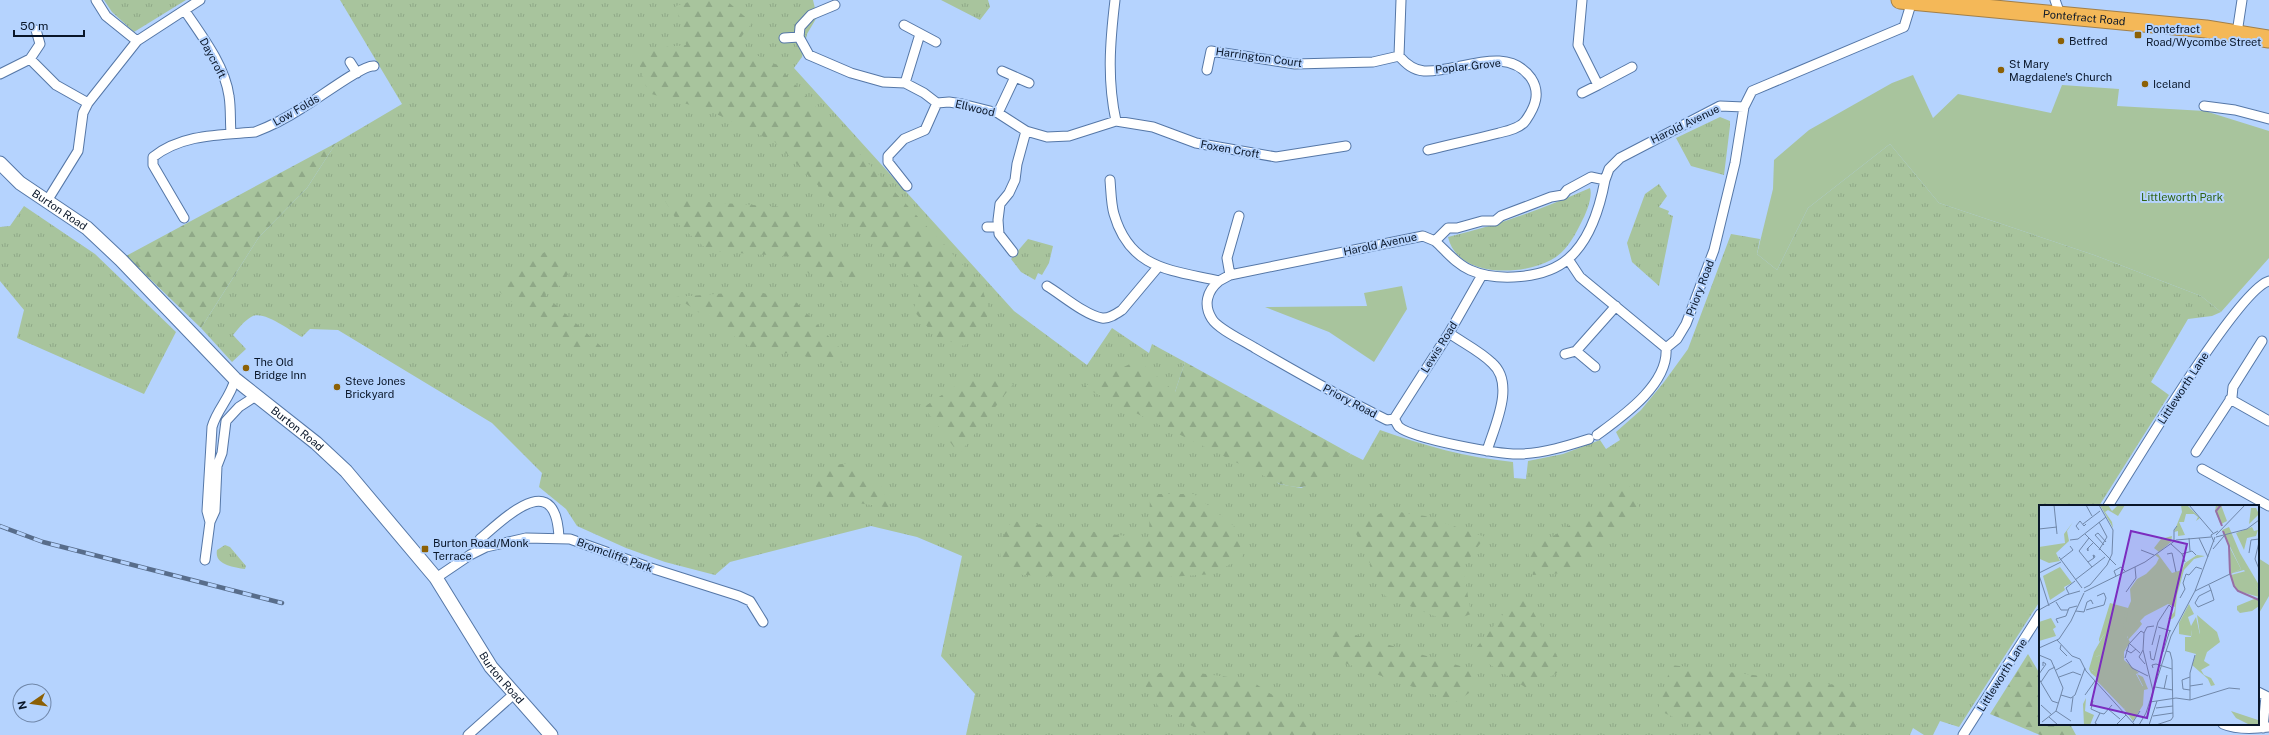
<svg xmlns="http://www.w3.org/2000/svg" width="2269" height="735" font-family="'Public Sans',sans-serif">
<style>
.grass{fill:url(#grass-tufts)}
.forest{fill:url(#forest-firs)}
.green{fill:#a8c49d}
.lines{fill:none;stroke-linecap:round;stroke-linejoin:round}
.street-casing{stroke:#5577a7;stroke-width:11}
.secondary-casing{stroke:#5577a7;stroke-width:15}
.highway-casing{stroke:#a27f48;stroke-width:19}
.street{stroke:#fff;stroke-width:9}
.secondary{stroke:#fff;stroke-width:13}
.highway{stroke:#f4b858;stroke-width:17}
.rail-casing{stroke:#586d8b;stroke-width:4.5}
.rail{stroke:#b5d3fe;stroke-width:3;stroke-dasharray:9;stroke-linecap:butt}
.poi-dot{fill:#8c6005;stroke:#b5d3fe;stroke-width:1.5}
.labels{text-anchor:middle;dominant-baseline:central;stroke-width:4;stroke-linejoin:round;paint-order:stroke}
.street-label{font-size:11px;fill:#091629;stroke:#b5d3fe}
.poi-label{font-size:11px;fill:#091629;stroke:#b5d3fe;text-anchor:start}
.park-label{font-size:11px;fill:#306415;stroke:#b5d3fe}
.inset-river{fill:none;stroke:#976fa6;stroke-width:2}
.inset-road{fill:none;stroke:#7087a9;stroke-width:1}
.view{fill:#7b2cbf;fill-opacity:0.15;stroke:#7b2cbf;stroke-width:2}
.inset-edge{fill:none;stroke:#091629;stroke-width:2}
</style>
<defs>
<pattern id="grass-tufts" width="24" height="20" patternUnits="userSpaceOnUse"><rect width="24" height="20" fill="#a8c49d"/><path d="M3 7l-1-3M5 7V3M7 7l1-3M15 17l-1-3M17 17v-4M19 17l1-3" fill="none" stroke="#8fa887"/></pattern>
<pattern id="forest-firs" width="22" height="20" patternUnits="userSpaceOnUse"><rect width="22" height="20" fill="#a8c49d"/><path d="M5 1l3.5 6h-7zM16 11l3.5 6h-7z" fill="#8fa887"/></pattern>
</defs>
<rect width="100%" height="100%" fill="#b5d3fe"/>
<!-- grass -->
<path class="grass" d="M104 0H186L134 32 112 12Z
M340 0H813L817 17 807 34 802 57 794 68 1014 311 1087 365 1112 328 1149 353 1152 344 1185 362 1175 392 1279 484 1301 488 1323 478 1351 454 1363 460 1380 430C1425 446 1465 457 1513 462L1514 478 1526 479 1528 461 1563 454 1600 440 1606 449 1620 440 1616 432 1641 410 1664 382 1688 349 1731 234 1760 239 1757 254 1777 270 1808 208 1890 144 1939 203 2094 255 2201 296 2221 312 2212 316 2188 319 2151 382 2169 395 2099 506H2040V601L1959 727 1940 721 1933 735H1924L1913 728 1910 735H966L975 694 941 656 962 556 917 537 871 526 730 562 715 575 665 562 626 548 577 526 566 509 539 487 542 473 492 423 338 330 310 329 302 337C290 331 263 309 251 317 244 321 238 329 233 335L246 349 232 362 201 328 259 237 307 188 336 143 402 104Z
M941 0H988L990 7 980 20Z
M1720 117 1730 121V126L1724 175 1691 166 1676 138Z
M1659 184 1667 196 1659 207 1669 211 1668 214 1673 216 1659 286 1632 262 1627 243 1645 194Z
M1590 188C1593 197 1586 214 1581 223 1574 237 1566 252 1551 260 1522 276 1457 278 1448 237 1499 225 1542 209 1590 188Z
M24 206 95 254 176 332 144 394 17 338 24 310 0 281V227L10 226Z
M1028 239 1053 246 1049 263 1042 275 1038 273 1035 280 1021 272 1011 259Z
M225 545 230 547 246 566 245 569C234 567 214 565 217 550Z"/>
<!-- forest -->
<path class="forest" d="M695 0H726L752 23 735 45 777 65 970 273 983 291 990 313 964 346 936 337 913 310 921 289 775 142 708 110 648 93 635 50 686 45 676 6Z
M336 143 307 188 259 237 201 328 126 256Z
M664 199 782 207 868 280 848 284 808 273 797 257 709 251 680 226Z
M550 249 574 265 561 285 545 295 605 350 571 351 495 288 519 267Z
M754 291 794 300 856 365 750 347 676 297Z
M1138 360 1175 392 1185 362 1351 454C1337 468 1322 484 1302 487 1295 488 1286 485 1280 484L1083 387Z
M970 376 1013 384 959 454 924 407Z
M849 463 880 484 891 508 825 498 811 480 827 466Z
M1629 485 1641 511 1566 573 1533 575 1526 542 1552 537Z
M1150 494H1194L1235 527 1243 556 1214 574 1138 579 1023 575 1002 567 999 543 1012 521 1149 539Z
M1387 510 1425 516 1485 537 1463 567 1471 614 1449 622 1385 596 1353 527Z
M1522 591 1564 669 1528 689 1472 653Z
M1332 628 1467 668 1479 679 1469 693 1456 702 1333 659Z
M2028 654 2040 674V724H2070L2076 735H2040L1990 714Z
M1671 665 1859 688 1856 729 1815 735H1712L1658 710Z
M1169 669 1250 680 1316 724 1317 735H1209L1160 709 1142 681Z"/>
<!-- green -->
<path class="green" d="M1913 75 1933 118 1958 94 2051 113 2062 85 2119 89 2117 106 2205 111 2269 131V258L2221 312 2201 296 2094 255 1939 203 1890 144 1808 208 1777 270 1757 254 1773 189 1774 160 1809 130 1892 83Z
M1402 286 1407 309 1374 362 1329 332 1265 307 1367 306 1364 293Z
M2258 558 2269 565V596L2258 615Z"/>
<g class="lines">
<!-- street casing -->
<g class="street-casing">
<path id="street" d="M96 0 106 16 137 41
M1115 0C1110 42 1107 80 1116 121
M1582 0 1578 45 1598 85 1632 67
M2055 0 2060 14
M835 5 811 15 800 27 799 37 809 55 851 73 883 82 905 83 924 93 937 103 949 102 962 104 998 113 1026 131 1047 137 1069 136 1116 121 1153 127 1196 143 1276 157 1346 146
M185 11C202 36 225 66 229 96 231 108 230 121 231 133
M904 25 936 42
M2237 33 2242 0
M784 38 799 37
M1399 56C1406 64 1413 70 1424 71 1458 73 1506 43 1531 78 1541 93 1535 107 1526 120 1521 128 1508 131 1499 133 1476 139 1452 144 1428 150
M1399 56 1401 0
M30 59 56 85 88 103
M350 62 357 73
M1207 70 1211 51 1295 64 1373 62 1399 56
M1002 71 1029 83
M0 74 30 59 40 44 36 30
M905 83 920 34
M1582 93 1598 85
M2204 106 2235 110 2269 119
M998 113 1015 77
M1110 180C1111 191 1111 204 1114 214 1130 270 1172 270 1219 281L1230 275 1423 236 1435 241 1448 228H1457L1482 221H1495L1501 216 1551 197 1563 195 1567 190 1591 177 1605 180 1609 169 1620 158 1720 106 1744 107
M907 186 888 162V156L904 139 925 130 937 103
M47 201 78 151 83 113 88 103 137 41 200 0
M184 218 153 165V157C182 134 220 135 255 132 271 126 288 117 302 108 315 101 363 64 374 66
M987 227H998
M1435 241C1446 251 1456 264 1470 270 1497 282 1545 279 1568 259 1590 240 1600 207 1605 180
M1013 252 999 234 998 220 1000 204 1009 193 1015 180 1017 164 1026 131
M1568 259 1580 277 1666 348
M1230 275 1227 258 1239 216
M1219 281C1207 291 1203 305 1212 319 1218 329 1244 341 1255 348 1298 373 1342 398 1387 420L1394 419C1396 421 1397 425 1399 427 1414 439 1500 455 1521 454 1544 453 1567 446 1589 439
M1047 286C1062 295 1085 315 1102 318 1109 319 1116 314 1122 310L1158 267
M1449 333C1463 343 1480 351 1492 363 1516 384 1494 427 1487 451
M1576 351 1616 306
M1565 354 1576 351 1595 367
M2230 399 2269 421
M1394 419 1449 333 1482 275
M1597 435C1623 416 1669 384 1666 348L1677 339 1686 324 1714 250 1735 163 1744 107 1752 91 1904 27 1912 1
M2196 452 2232 397 2233 387 2262 341
M2202 469 2269 506
M2108 506C2131 470 2238 289 2269 281
M210 522 215 511 217 466 222 453 226 421 239 407 256 396
M480 539C506 517 556 467 559 538
M205 560 210 522 207 511 212 427C217 409 231 397 235 379
M436 578 470 555 486 547 526 538 570 539 651 568 739 596 750 601 763 622
M2258 692 2266 696 2263 728
M2223 724C2237 730 2254 729 2269 727
M468 735 514 694
M1963 735 2040 614"/>
</g>
<!-- secondary casing -->
<g class="secondary-casing">
<g id="secondary">
<path id="s1" d="M0 163 20 183 87 228 121 260 235 379 316 443 346 471 436 578 491 667 551 735"/>
</g>
</g>
<!-- highway casing -->
<g class="highway-casing">
<g id="highway">
<path id="s2" d="M1900 0 2206 29 2269 39"/>
</g>
</g>
<!-- street -->
<use href="#street" class="street"/>
<!-- secondary -->
<use href="#secondary" class="secondary"/>
<!-- highway -->
<use href="#highway" class="highway"/>
<!-- rail casing -->
<g class="rail-casing">
<path id="rail" d="M0 526 43 542 282 603"/>
</g>
<!-- rail -->
<use href="#rail" class="rail"/>
</g>
<!-- markers -->
<g class="poi-dot">
<rect x="2134" y="31" width="8" height="8" rx="2"/>
<circle cx="2061" cy="41" r="4"/>
<circle cx="2001" cy="70" r="4"/>
<circle cx="2145" cy="84" r="4"/>
<circle cx="246" cy="368" r="4"/>
<circle cx="337" cy="387" r="4"/>
<rect x="421" y="545" width="8" height="8" rx="2"/>
</g>
<g class="labels">
<!-- street labels -->
<g class="street-label">
<text stroke="none"><textPath href="#s2" startOffset="185">Pontefract Road</textPath></text>
<text transform="translate(1259 57) rotate(8)">Harrington Court</text>
<text transform="translate(213 58) rotate(62)">Daycroft</text>
<text transform="translate(1468 66) rotate(-6)">Poplar Grove</text>
<text transform="translate(975 108) rotate(13)">Ellwood</text>
<text transform="translate(296 110) rotate(-30)">Low Folds</text>
<text transform="translate(1685 124) rotate(-26)">Harold Avenue</text>
<text transform="translate(1230 149) rotate(10)">Foxen Croft</text>
<text stroke="none"><textPath href="#s1" startOffset="76">Burton Road</textPath></text>
<text transform="translate(1380 244) rotate(-12)">Harold Avenue</text>
<text transform="translate(1700 288) rotate(-69)">Priory Road</text>
<text transform="translate(1439 347) rotate(-58)">Lewis Road</text>
<text transform="translate(2183 388) rotate(-57)">Littleworth Lane</text>
<text transform="translate(1350 401) rotate(28)">Priory Road</text>
<text stroke="none"><textPath href="#s1" startOffset="400">Burton Road</textPath></text>
<text transform="translate(615 555) rotate(20)">Bromcliffe Park</text>
<text transform="translate(2002 675) rotate(-58)">Littleworth Lane</text>
<text stroke="none"><textPath href="#s1" startOffset="724">Burton Road</textPath></text>
</g>
<!-- poi labels -->
<g class="poi-label">
<text x="2146" y="29">Pontefract<tspan x="2146" dy="13">Road/Wycombe Street</tspan></text>
<text x="2069" y="41">Betfred</text>
<text x="2009" y="64">St Mary<tspan x="2009" dy="13">Magdalene's Church</tspan></text>
<text x="2153" y="84">Iceland</text>
<text x="254" y="362">The Old<tspan x="254" dy="13">Bridge Inn</tspan></text>
<text x="345" y="381">Steve Jones<tspan x="345" dy="13">Brickyard</tspan></text>
<text x="433" y="543">Burton Road/Monk<tspan x="433" dy="13">Terrace</tspan></text>
</g>
<!-- park labels -->
<g class="park-label">
<text x="2182" y="197">Littleworth Park</text>
</g>
</g>
<!-- overview -->
<g transform="translate(2039 505)">
<rect width="220" height="220" fill="#b5d3fe"/>
<path d="M142 0H148L161 13 157 16 159 12 155 9H147L145 17H140L146 30 139 31V26L135 27 143 7ZM133 31 132 37 120 47 115 43 122 34ZM191 43 202 64 192 69 190 50ZM119 49 133 68 143 65 146 58 158 50 166 51 155 54 145 65 138 90 136 111 133 114H129L135 107 136 102 129 99 106 111 101 116 103 119 99 124 97 122 99 116 88 132 91 137 85 147V155L100 168 97 169 104 182 85 204 58 176V173L52 168V165L57 167V152L61 150 60 141 66 128 60 137V134L71 98 89 103 92 96 91 84 98 74 107 69 117 59 120 53 116 50ZM207 66 220 86V92L199 86 195 81 192 70ZM150 99 155 109 149 112 152 121 157 112 161 130 153 125 152 131 140 129V118ZM47 193 46 206 55 210 51 220H45L44 199Z" fill="#a8c49d"/>
<path d="M61 0H69L73 6 79 0H86L79 11 69 5 66 7 73 17 74 23ZM177 0H182L188 16 184 18 180 8 184 18 182 20 176 6ZM34 17 28 26 30 36 17 48 21 56 10 58 1 54 0 42 26 38 25 29ZM190 22 201 48 220 80V86L205 65 194 68 202 64 183 25ZM130 87H133L136 94 107 109 106 105 124 96ZM220 92V101L213 106 201 108 198 105V101ZM89 106 87 117 90 118 89 122 84 124 86 107ZM158 110 178 127 181 137 168 147 165 156 171 160 162 165 165 170 172 173 176 180 172 181 169 174 153 160 157 149 146 146V132H152L153 124 161 129ZM99 115V124L89 135 88 129ZM66 128 64 137 60 141 63 143 61 150 57 152 58 168 53 165 52 168 50 164 55 147ZM192 206 219 215 220 220H211L197 213Z" fill="#a8c49d"/>
<path d="M212 3H217L220 9 210 19ZM213 22 215 26 219 25 217 31 208 33 205 45 197 28ZM21 62 33 78 25 82 26 85 11 95 4 71ZM12 113 17 122 14 124 17 131 0 136V117ZM98 169 104 172 109 184 105 185 104 200 94 216 85 204 98 184 104 181Z" fill="#a8c49d"/>
<path class="inset-river" d="M182 0 177 6 183 21M184 26 190 41 191 68 195 81 199 86 220 95"/>
<path class="inset-road" d="M15 0 18 29M47 0 53 11M150 0 174 28M60 17 68 32 60 45M44 19 61 6M0 24 18 22M40 25 37 21 41 16 45 21 47 19M46 29 77 60M177 30 206 0M177 32 208 24 220 15M50 33 40 46 53 62M150 33 151 46M160 33 169 52M31 35 39 34 67 12M135 36V25L138 21M175 37 172 30 179 26M220 37 216 54 220 64M132 39 143 49 146 57M65 40 56 30 59 28 67 37M49 43V46L48 44 54 38M174 44 185 31M102 45 115 50M210 48 212 35 220 34M128 49 133 48 137 67M143 49 153 46 157 50M20 52 43 83M21 55 34 45 31 41M49 57 55 53 56 51 54 50 55 53M0 68 22 57M0 70 10 101M77 71 75 66 82 62 86 66M36 75 66 52M170 80 172 85 160 91 156 98 159 102 175 95 172 85M45 83 51 80 68 60 73 49 74 25 60 0M156 86 191 69M45 87 106 57 137 35 172 32M87 87 97 73 96 62M30 89 27 83 36 76M141 93 146 84 144 78 147 69 150 70 157 62 163 64M17 97 22 105H29M0 105 27 90 41 86M47 105 65 100 67 93 65 88 58 91M37 106 45 107 48 97 52 95 54 99M19 118 17 114 27 111 30 103 38 101M119 122 132 126M18 135 33 151 41 154 47 166 96 220M91 139 101 148M22 140 21 144 28 151M113 140 119 117 130 100 133 103M0 143 20 134 32 116 45 88M87 145 92 148 97 144M104 145 100 152 106 159M111 146 112 154 115 155 121 130M124 147 131 125M0 150 12 155 24 183 17 206 3 217M86 153 90 139 102 126 105 128M87 154 93 163 109 171M114 163 113 160 117 159 133 164M17 165 33 156M0 169 7 159 4 157V161M20 172 34 167 42 170M151 172 143 175 144 184 151 185M0 174 13 196 19 198M2 177 10 165 16 162M151 181 164 179M116 182 134 185M125 184 128 170M114 186 104 145 105 128 108 122 115 121M22 190 32 193 36 190 46 163M46 190 56 176M151 195V168L156 150M54 196 52 204 61 208M111 197 137 193 151 195 190 183 201 184M2 200 13 210M117 203 134 201M69 204 81 214M17 206 32 216M32 207 34 192M61 208 65 209 73 200M114 211 134 208M10 212 19 220M94 217 101 206M59 220 56 218 61 208M77 220 87 210M100 220 107 208 132 131 156 86 176 32M110 220 118 196M117 220 132 215 134 212 133 155 131 147 127 146"/>
<path class="view" d="M92 26 148 39 108 213 52 200Z"/>
<rect width="220" height="220" class="inset-edge"/>
</g>
<!-- north arrow -->
<g transform="translate(32 703) rotate(257)"><circle r="19" fill="#b5d3fe" stroke="#7087a9"/>
<path d="M0-3L7 15L0 10L-7 15Z" fill="#8c6005"/>
<text y="-6" font-size="11" font-weight="bold" text-anchor="middle" fill="#091629">N</text>
</g>
<!-- scale -->
<path d="M14 30v6h70v-6" fill="none" stroke="#091629" stroke-width="2"/>
<text x="20" y="30" font-size="12" fill="#091629" stroke="#b5d3fe" stroke-width="3" paint-order="stroke">50 m</text>
</svg>
